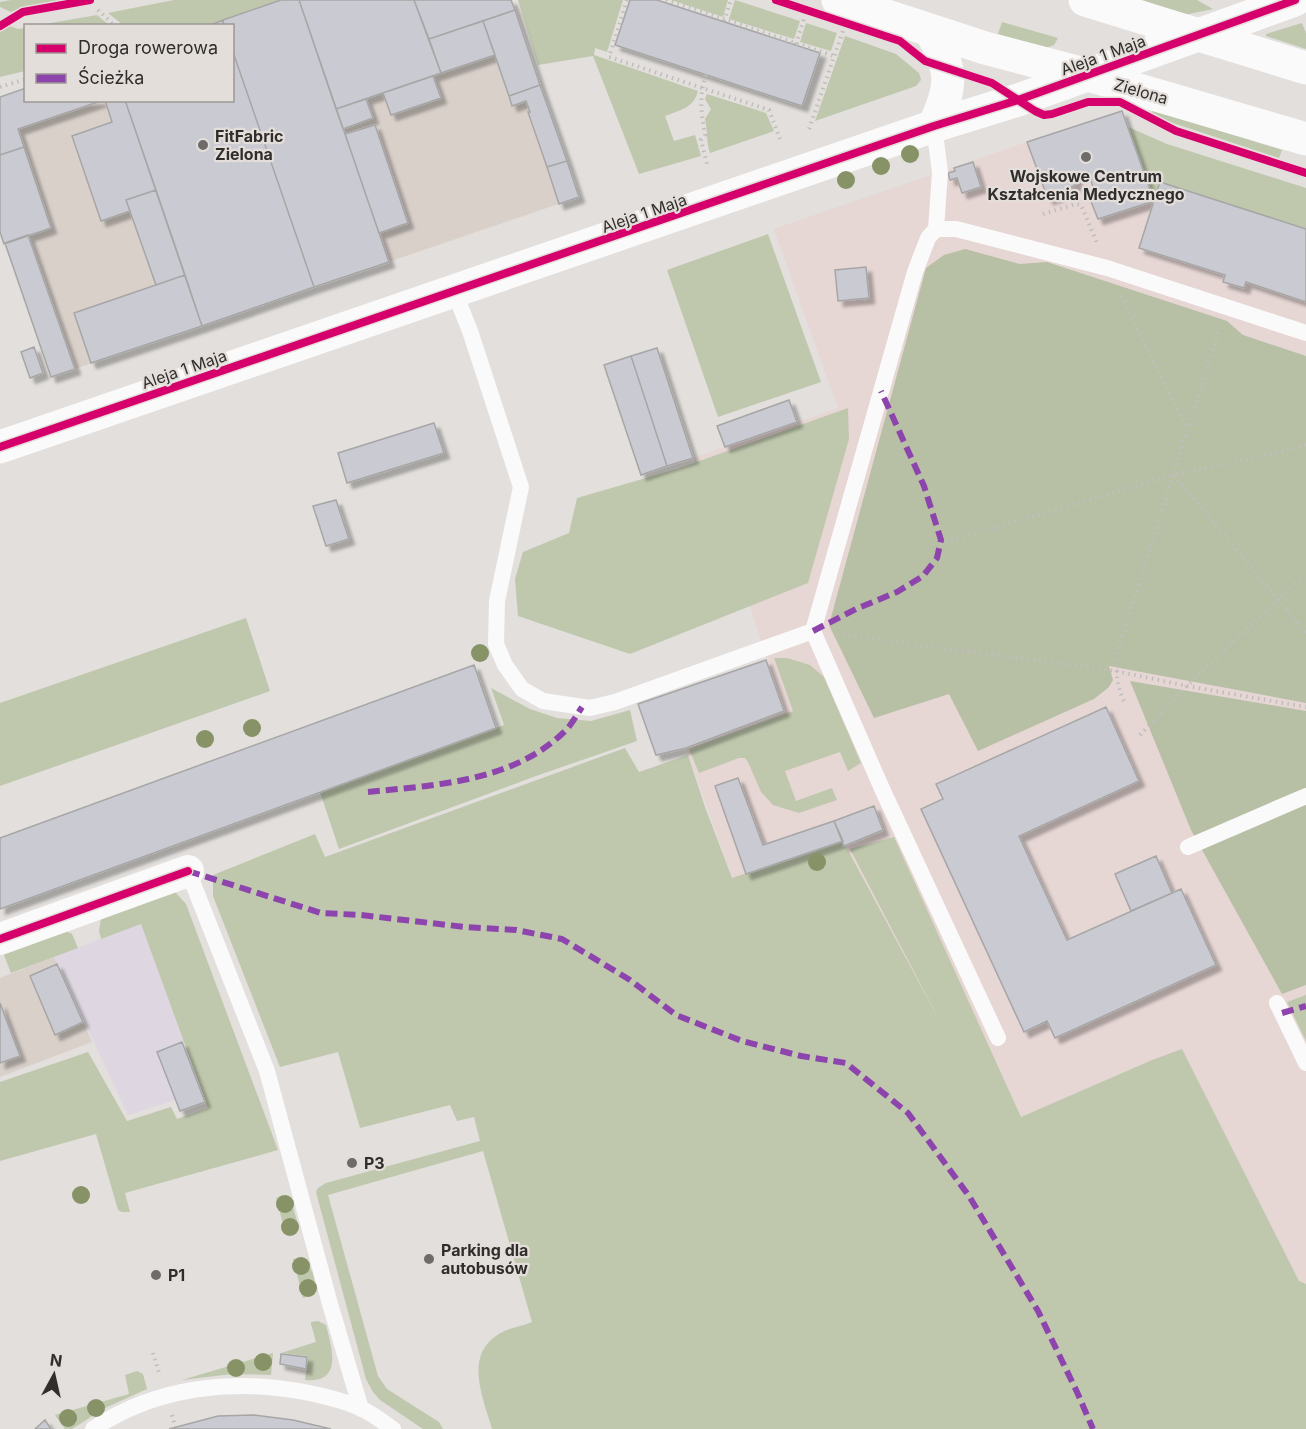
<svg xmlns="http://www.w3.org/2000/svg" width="1306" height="1429" font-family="Inter,sans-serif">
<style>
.built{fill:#d9d0ca}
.industrial{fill:#ded7e1}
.education{fill:#e6d6d4}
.green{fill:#bfc8ad}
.forest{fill:#b7c0a5}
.building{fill:#cacad2;stroke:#a7a6a6;stroke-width:1.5;filter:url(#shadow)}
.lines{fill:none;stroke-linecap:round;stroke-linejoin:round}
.path{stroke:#c0bebc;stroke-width:4;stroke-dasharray:1.5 4.5;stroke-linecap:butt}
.lane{stroke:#fbfafa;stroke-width:16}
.street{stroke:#fbfafa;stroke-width:32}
.secondary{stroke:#fbfafa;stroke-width:33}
.quiet{stroke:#8e44ad;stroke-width:6;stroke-dasharray:12 6;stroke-linecap:butt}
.cycleway-casing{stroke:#e4deda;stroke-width:11}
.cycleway{stroke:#d6006c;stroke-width:8}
.tree{fill:#879267}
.poi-dot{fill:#6e6c6a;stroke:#e4deda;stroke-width:2}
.labels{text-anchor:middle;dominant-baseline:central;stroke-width:4.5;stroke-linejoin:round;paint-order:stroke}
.street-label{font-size:16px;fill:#302e2c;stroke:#e4deda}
.poi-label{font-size:16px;font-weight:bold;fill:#302e2c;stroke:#e4deda;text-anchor:start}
</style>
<defs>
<filter id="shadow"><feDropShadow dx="5.5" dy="5.5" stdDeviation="1.5" flood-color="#0004"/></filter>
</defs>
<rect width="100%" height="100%" fill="#e2dfdc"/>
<!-- built -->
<path class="built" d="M281 0H511L579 197 51 377 0 232V97L26 100H232V26L208 25Z
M54 957 92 1042 0 1077V978Z"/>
<!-- industrial -->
<path class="industrial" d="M141 923 205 1102 180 1111 175 1100 128 1115 54 957Z"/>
<!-- education -->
<path class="education" d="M1122 111 1154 200 1160 182 1306 229V1390L1152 1060 1021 1117 732 878 686 748 784 710 750 607 693 458 838 408 774 229 1027 142Z"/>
<!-- green -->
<path class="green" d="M11 0H60L21 8 11 12 0 7V2Z
M174 0H281L208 25H123L108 13Z
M518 0H623L607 52 595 48 594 55 698 91C694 108 680 110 665 116L674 141 695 135 701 156 639 174 593 56 538 65Z
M671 0H728L723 17Z
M735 0 800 21 794 39 729 19Z
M1142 0H1197L1213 9 1184 15Z
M97 15 109 25H39Z
M1002 22 1058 38 1054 45 1043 49 998 34Z
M806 23 837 33 831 51 800 42Z
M1302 23 1306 33V49L1266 36V34Z
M10 26 18 29 25 28V71L0 77V32Z
M845 36 896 54 919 73 921 80 916 86 815 121Z
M707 94 766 113 774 131 710 153C706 141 708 132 705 119L711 109 705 99Z
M1153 110 1282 150 1279 158 1164 120 1151 114Z
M1128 127 1167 144 1306 188V229L1161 182 1154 201Z
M768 234 821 382 718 417 667 270Z
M848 408 849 439 808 583 630 654 518 616 515 579 523 552 569 533 577 498 677 469Z
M246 618 270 691 0 786V703Z
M774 658H787L810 665 824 677 861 763 848 771 840 752 785 771 796 801 832 788 837 800 799 813 773 805 761 792 748 762 745 758H739L699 773 689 749 793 711Z
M491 688 530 709 557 718 591 721 630 710 637 741 536 776 339 849 320 792 504 725Z
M625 748 639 772 688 755 705 807 732 878 843 841 944 1029 850 849 894 837 1021 1117 1152 1060 1182 1049 1299 1281 1306 1284V1429H492C484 1400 464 1358 496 1336 506 1328 520 1327 532 1322L483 1151 328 1195 378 1376 387 1389 439 1422 443 1429H423L380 1400 373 1392 366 1379 316 1192 318 1188 326 1183 480 1141 474 1117 457 1121 450 1105 360 1128 338 1052 280 1067 213 896V875L315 834 325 857Z
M175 892 186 904 278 1150 125 1193 130 1212H122L118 1210 96 1134 0 1161V1082L88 1052 127 1121 171 1107 177 1119 208 1108 141 924 101 939 99 931 101 919Z
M63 930 72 934 78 948 11 973 2 950Z
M1306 995V1041L1287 1002Z
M282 1195 291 1201 298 1224 294 1232 286 1235 276 1198Z
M293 1259C314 1256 323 1293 303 1298Z
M318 1321 326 1325C332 1349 343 1383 305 1380L308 1356 281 1353 316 1342 311 1324V1322Z
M273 1353 271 1375 232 1374 182 1380Z
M137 1371 143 1374 147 1389 105 1408 72 1429H65L55 1415 129 1394 125 1375Z"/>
<!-- forest -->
<path class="forest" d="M965 249 1020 264 1047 262 1227 321 1243 335 1306 356V703L1109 666 1113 680 1109 687 1094 699 978 751 949 694 874 718 829 625 926 268 944 255Z
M1130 681 1306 711V985L1282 994 1191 830Z"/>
<!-- building -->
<path class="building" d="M281 0H299L389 262 314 287 232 49V26H224L223 20Z
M299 0H414L441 73 336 109Z
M414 0H511L515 10 429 39Z
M630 0H657L820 53 802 106 615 45Z
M515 10 540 85 509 96 483 21Z
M223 20 224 26H208Z
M483 21 495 55 441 73 429 39Z
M232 49 314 287 202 326 125 100H232Z
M433 76 441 98 391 115 383 93Z
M540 85 567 161 547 167 528 112H530L526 101 512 106 509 96Z
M26 88V100H104L18 129 24 147 0 155V97Z
M366 99 373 118 343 129 336 109Z
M105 100H125L156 190 126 200 130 211 101 221 72 136 112 122Z
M1122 111 1154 201 1098 219 1090 199 1092 194 1095 193 1088 172 1077 176 1075 185 1067 190V192L1048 199 1027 142Z
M375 125 408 223 379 233 345 134Z
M24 147 51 228 4 244 0 232V155Z
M567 161 579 197 559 204 547 167Z
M973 162 981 187 962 193 957 178 950 180 948 173 955 171 954 168Z
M1160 182 1306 229V302L1246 282 1244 288 1223 282 1225 275 1139 248Z
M156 190 185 275 156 285 126 200Z
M28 235 75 369 51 377 5 243Z
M866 267 869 298 838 301 835 270Z
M185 275 202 326 91 363 74 313Z
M34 347 43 373 30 378 21 352Z
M657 348 693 458 667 466 631 356Z
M631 356 667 466 641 475 604 365Z
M789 400 797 422 725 447 717 426Z
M434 423 444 453 347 483 338 453Z
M336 500 349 539 326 546 313 506Z
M766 660 784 711 686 748 656 755 638 704Z
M474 665 496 728 0 909V838Z
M1106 707 1139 781 1019 836 1067 940 1181 889 1216 965 1055 1038 1047 1021 1024 1032 921 809 943 799 936 784Z
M738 778 763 845 834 821 843 841 746 874 715 786Z
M874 806 883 830 844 846 834 821Z
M1156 856 1172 893 1131 911 1115 874Z
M57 964 83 1022 55 1035 30 976Z
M0 1003 20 1056 0 1063Z
M182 1042 205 1102 180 1111 157 1052Z
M281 1354 307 1357 306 1369 280 1364Z
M254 1415 293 1420 331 1429H169L218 1416Z
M45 1420 51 1429H35Z"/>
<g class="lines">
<!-- path -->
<path class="path" d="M627 0 609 57 769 110 780 139
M666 0 834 56
M98 10 115 26
M724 21 731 0
M796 44 804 19
M706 75C699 95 701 113 705 135L701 140 707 164
M0 87 26 79
M809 129 843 31
M1043 214 1076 204 1081 205 1097 243
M1121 296 1187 429
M1174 475 1306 633
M940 544 1173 475 1281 452 1306 444
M837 634 1116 671 1187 686 1306 707
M1124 701C1116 685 1116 670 1117 653L1220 327
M1140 735 1187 686 1306 573
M153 1353 160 1376
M172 1415 175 1427"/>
<!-- lane -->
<path class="lane" d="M934 126 940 172 936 229
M454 291 470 331 521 487 497 601 496 644 505 665 522 689 543 701 590 708 615 702 813 631 915 272 928 238 936 229H956L1107 268 1306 333
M813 631 883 791 998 1038
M1188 847 1306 796
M188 871 267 1071 330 1304 361 1409
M1277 1003 1306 1063
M93 1429C157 1386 235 1378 309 1393 327 1397 346 1401 362 1409 373 1414 383 1422 393 1429"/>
<!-- street -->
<path class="street" d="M0 939 188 871"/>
<!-- secondary -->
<path class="secondary" d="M838 0 985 48 1088 75 1306 139
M1085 0 1306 68
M930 30C953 70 953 85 934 126
M0 447 934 126 1018 100 1295 0"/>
<!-- quiet -->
<path class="quiet" d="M813 631 856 609 897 592 923 576 937 558 941 540 924 486 881 391
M368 792C436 785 511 782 563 733 571 726 576 716 582 707
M188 871 321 913 361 915 465 927 516 930 562 939 630 980 676 1015 742 1041 801 1056 846 1063 908 1113 969 1196 1038 1311 1077 1392 1093 1429
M1282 1013 1306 1006"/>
<!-- cycleway casing -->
<g class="cycleway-casing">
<path id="cycleway" d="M776 0 900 41 925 61 992 83 1035 111 1044 115 1052 114 1088 102H1120L1176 131 1306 173
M0 26 23 12 90 0
M0 447 934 126 1018 100 1295 0
M0 939 188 871"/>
</g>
<!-- cycleway -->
<use href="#cycleway" class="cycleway"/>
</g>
<!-- trees -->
<g class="tree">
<circle cx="910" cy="154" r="9"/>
<circle cx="881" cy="166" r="9"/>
<circle cx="846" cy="180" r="9"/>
<circle cx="480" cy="653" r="9"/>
<circle cx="252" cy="728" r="9"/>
<circle cx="205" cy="739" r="9"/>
<circle cx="817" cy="862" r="9"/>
<circle cx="81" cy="1195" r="9"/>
<circle cx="285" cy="1204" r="9"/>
<circle cx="290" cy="1227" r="9"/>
<circle cx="301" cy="1266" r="9"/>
<circle cx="308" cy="1288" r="9"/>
<circle cx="263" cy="1362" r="9"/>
<circle cx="236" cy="1368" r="9"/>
<circle cx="96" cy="1408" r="9"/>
<circle cx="68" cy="1418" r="9"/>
</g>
<!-- markers -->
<g class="poi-dot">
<circle cx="203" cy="145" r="6"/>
<circle cx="1086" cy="157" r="6"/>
<circle cx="352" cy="1163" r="6"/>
<circle cx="429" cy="1259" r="6"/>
<circle cx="156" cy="1275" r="6"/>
</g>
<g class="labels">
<!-- street labels -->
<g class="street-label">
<text transform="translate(1103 55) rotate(-20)">Aleja 1 Maja</text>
<text transform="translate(1141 91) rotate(16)">Zielona</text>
<text transform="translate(644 213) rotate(-19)">Aleja 1 Maja</text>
<text transform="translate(184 369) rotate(-19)">Aleja 1 Maja</text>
</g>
<!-- poi labels -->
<g class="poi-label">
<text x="215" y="136">FitFabric<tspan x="215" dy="18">Zielona</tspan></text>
<text x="1086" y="176" text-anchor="middle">Wojskowe Centrum<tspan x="1086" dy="18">Kształcenia Medycznego</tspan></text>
<text x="364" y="1163">P3</text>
<text x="441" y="1250">Parking dla<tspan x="441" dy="18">autobusów</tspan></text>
<text x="168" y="1275">P1</text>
</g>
</g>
<!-- legend -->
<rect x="24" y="24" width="210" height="78" fill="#e4deda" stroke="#9c9894" stroke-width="1.5"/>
<rect x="36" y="44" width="30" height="9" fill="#d6006c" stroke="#9c9894" stroke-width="1.5"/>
<text x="78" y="54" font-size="18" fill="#302e2c">Droga rowerowa</text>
<rect x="36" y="74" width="30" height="9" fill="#8e44ad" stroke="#9c9894" stroke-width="1.5"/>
<text x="78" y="84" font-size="18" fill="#302e2c">Ścieżka</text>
<!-- north arrow -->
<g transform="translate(54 1375) rotate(8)" stroke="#e4deda" stroke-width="4.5" paint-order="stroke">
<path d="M0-4.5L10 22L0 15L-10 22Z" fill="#302e2c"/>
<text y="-9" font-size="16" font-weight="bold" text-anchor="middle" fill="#302e2c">N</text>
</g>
</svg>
